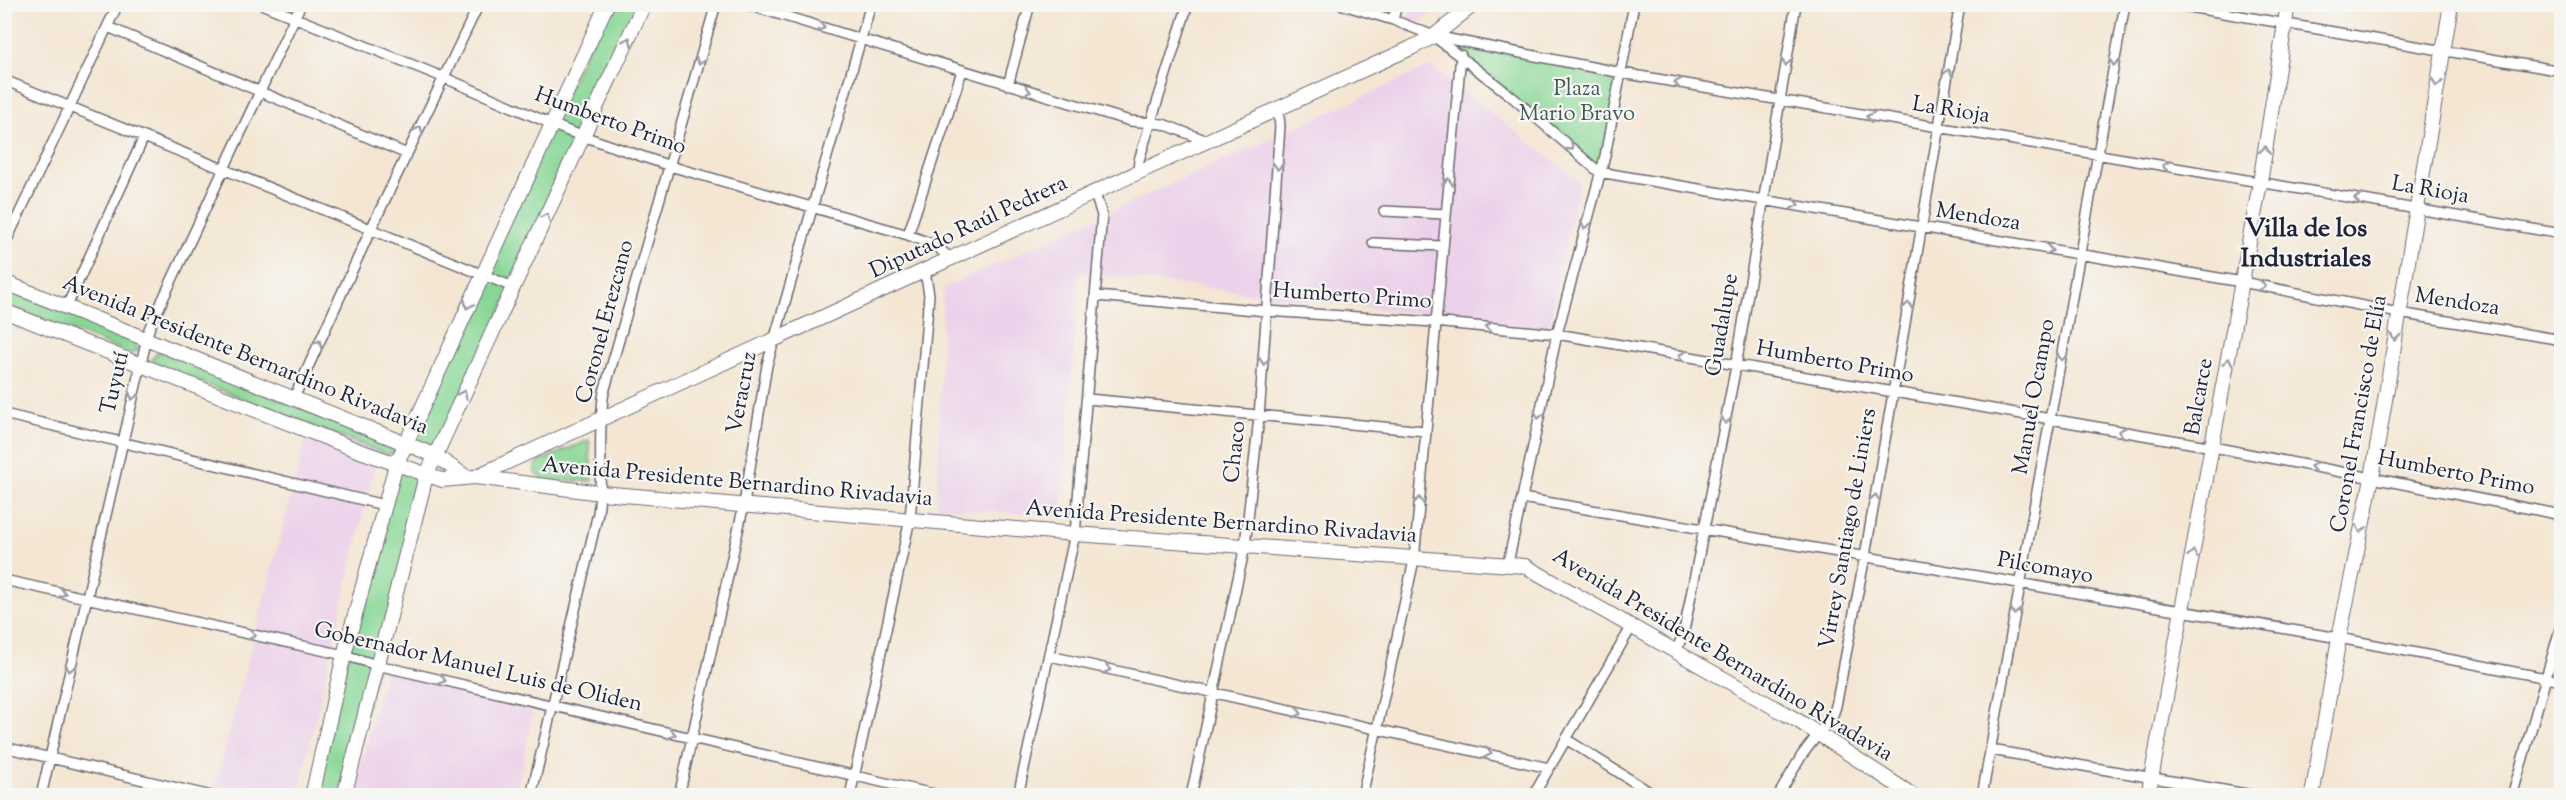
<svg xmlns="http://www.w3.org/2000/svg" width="2566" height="800" font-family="'Sorts Mill Goudy',serif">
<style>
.built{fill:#ecd1ea}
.green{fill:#89d796;stroke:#567c68;stroke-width:1.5}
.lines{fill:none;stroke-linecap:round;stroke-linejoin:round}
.street-casing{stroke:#6c6770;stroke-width:12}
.secondary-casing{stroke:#6c6770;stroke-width:16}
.street{stroke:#fff;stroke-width:9}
.secondary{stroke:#fff;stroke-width:14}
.oneway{stroke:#9c9ca7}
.labels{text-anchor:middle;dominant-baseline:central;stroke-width:4.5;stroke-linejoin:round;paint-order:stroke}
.park-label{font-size:22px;fill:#415856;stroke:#f6f6f2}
.street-label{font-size:22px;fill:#22223b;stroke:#f6f6f2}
.quarter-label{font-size:26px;font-weight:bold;fill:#22223b;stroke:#f6f6f2}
</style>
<rect width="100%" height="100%" fill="#f6f6f2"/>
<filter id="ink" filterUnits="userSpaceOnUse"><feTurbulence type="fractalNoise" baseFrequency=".0167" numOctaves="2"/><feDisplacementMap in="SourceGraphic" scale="12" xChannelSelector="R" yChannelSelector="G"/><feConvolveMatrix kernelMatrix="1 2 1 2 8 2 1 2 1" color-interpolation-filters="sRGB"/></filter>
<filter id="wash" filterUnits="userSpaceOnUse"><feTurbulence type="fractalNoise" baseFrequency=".008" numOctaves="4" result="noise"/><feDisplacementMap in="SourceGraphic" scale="24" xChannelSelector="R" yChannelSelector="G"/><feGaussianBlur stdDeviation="1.35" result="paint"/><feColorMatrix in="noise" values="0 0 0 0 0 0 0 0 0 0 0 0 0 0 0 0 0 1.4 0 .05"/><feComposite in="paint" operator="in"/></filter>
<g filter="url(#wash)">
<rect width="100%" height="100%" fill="#f4e6d3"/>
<!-- built -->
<path class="built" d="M1411 5H1442L1405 35Z
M1431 66 1579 181 1548 330 1079 272 1062 517 937 507 943 288Z
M310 424 378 451 298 795 212 796Z
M385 670 533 712 516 795 353 796Z"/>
<!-- green -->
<path class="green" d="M607 5H644L434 455 405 443Z
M1434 36 1622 73 1599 172Z
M7 289 134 340 138 350 131 354 5 304Z
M159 351 394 446 395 452 388 455 157 365 152 359Z
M589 440 592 481 544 480 535 473V466L540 461Z
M396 465 426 476 344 795 312 796Z"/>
</g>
<g filter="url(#ink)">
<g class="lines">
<!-- street casing -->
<g class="street-casing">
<path id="street" d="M261 4 445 78 568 131 670 166 908 235 935 245 951 259
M745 4 1130 121 1163 124 1205 140
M1340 4 1393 20 1434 36 1622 73 2562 234
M2171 4 2562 71
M1393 20 1397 4
M108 27 407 154
M1436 38 1511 96 1599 172 2242 282 2399 313 2562 340
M4 80 513 287
M1008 85 1030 4
M1138 172 1139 160 1188 4
M1384 211 1445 214
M908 235 962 71
M1373 243 1442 246
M4 246 118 4
M1096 296 1267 311 1434 322 1557 334 2213 447 2562 515
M67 306 144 137
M2558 340 2562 319
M294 398 371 229 479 4
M1088 399 1425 431
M4 414 384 505
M1522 498 2339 638 2562 681
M1508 563 1557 334 1605 156 1634 4
M4 580 344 655 377 665 942 796
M1676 650 1683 636 1736 366 1796 4
M1050 656 1549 768
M1566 739 1656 796
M4 747 211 796
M1991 750 2258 796
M41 796 149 329 301 4
M531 796 598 513C604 473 597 432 604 392L716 4
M679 796 744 504 767 365 871 4
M850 796 910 519 929 295 925 271
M1018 796 1075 534 1102 215 1095 194
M1191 796 1245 546 1259 417 1280 126 1278 108
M1362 796 1414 560 1461 55
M1533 796 1632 626
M1778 796 1802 755 1833 715 1836 706 1865 556 1960 4
M1982 796 2125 4
M2512 796 2562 622"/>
</g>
<!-- secondary casing -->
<g class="secondary-casing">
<path id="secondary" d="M4 282 434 455 465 476
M4 311 357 450 442 480 475 477 601 493 1075 534 1525 566 1800 722 1914 796
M475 477C787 336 1098 189 1411 48L1434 36 1474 4
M312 796 344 655 396 465 607 4
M344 796 426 476 644 4
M2148 796 2260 183 2288 4
M2312 796 2339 638 2372 478 2451 4"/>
</g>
<!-- street -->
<use href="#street" class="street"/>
<!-- secondary -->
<use href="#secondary" class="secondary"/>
</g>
<!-- one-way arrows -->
<defs><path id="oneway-chevron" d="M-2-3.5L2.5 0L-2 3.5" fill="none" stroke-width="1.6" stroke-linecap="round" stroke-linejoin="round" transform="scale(1.5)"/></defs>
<g class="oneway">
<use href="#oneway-chevron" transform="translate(821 27) rotate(16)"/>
<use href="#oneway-chevron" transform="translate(628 41) rotate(-65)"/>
<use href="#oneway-chevron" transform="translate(700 61) rotate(106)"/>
<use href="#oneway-chevron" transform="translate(1786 62) rotate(100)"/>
<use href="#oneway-chevron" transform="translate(2114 62) rotate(101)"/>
<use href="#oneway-chevron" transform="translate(1948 73) rotate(-80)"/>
<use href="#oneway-chevron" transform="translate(1678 83) rotate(-170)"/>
<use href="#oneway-chevron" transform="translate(2437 83) rotate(100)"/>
<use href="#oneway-chevron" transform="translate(1027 91) rotate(16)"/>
<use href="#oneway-chevron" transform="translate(1870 117) rotate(-170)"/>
<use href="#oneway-chevron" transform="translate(419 130) rotate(-64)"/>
<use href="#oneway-chevron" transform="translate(1570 147) rotate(41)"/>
<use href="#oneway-chevron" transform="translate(2265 150) rotate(-81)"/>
<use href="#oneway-chevron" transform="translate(1278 166) rotate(94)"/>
<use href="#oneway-chevron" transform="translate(2166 166) rotate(-170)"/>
<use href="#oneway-chevron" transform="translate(1448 182) rotate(-84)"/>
<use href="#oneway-chevron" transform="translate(2358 199) rotate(-170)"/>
<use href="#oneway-chevron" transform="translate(1795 204) rotate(11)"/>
<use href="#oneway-chevron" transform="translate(546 217) rotate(-65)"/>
<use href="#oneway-chevron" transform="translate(1585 225) rotate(105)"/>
<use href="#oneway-chevron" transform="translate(2049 250) rotate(9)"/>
<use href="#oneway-chevron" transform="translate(2262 286) rotate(11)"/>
<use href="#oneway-chevron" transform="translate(468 305) rotate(115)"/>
<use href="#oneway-chevron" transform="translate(1908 306) rotate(-80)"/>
<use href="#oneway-chevron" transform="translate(1489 327) rotate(-174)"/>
<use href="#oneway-chevron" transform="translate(2395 337) rotate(99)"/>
<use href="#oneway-chevron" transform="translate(318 344) rotate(-65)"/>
<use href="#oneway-chevron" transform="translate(1682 356) rotate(-170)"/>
<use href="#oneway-chevron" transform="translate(2062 357) rotate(100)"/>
<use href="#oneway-chevron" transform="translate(1264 361) rotate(94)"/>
<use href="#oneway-chevron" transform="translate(2228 362) rotate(-80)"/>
<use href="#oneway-chevron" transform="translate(463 394) rotate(-65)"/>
<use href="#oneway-chevron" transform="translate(133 396) rotate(104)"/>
<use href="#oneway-chevron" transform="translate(1539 415) rotate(102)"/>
<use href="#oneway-chevron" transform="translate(1726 420) rotate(100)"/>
<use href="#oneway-chevron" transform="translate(2122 432) rotate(-170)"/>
<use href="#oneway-chevron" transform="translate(2314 467) rotate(-169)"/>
<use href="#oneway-chevron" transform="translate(1875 498) rotate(-80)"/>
<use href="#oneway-chevron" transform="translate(1419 501) rotate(-85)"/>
<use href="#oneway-chevron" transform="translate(2361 529) rotate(102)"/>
<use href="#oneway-chevron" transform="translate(2193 554) rotate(-80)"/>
<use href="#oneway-chevron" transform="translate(62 593) rotate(13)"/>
<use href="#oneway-chevron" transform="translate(2015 611) rotate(100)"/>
<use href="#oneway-chevron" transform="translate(252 635) rotate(12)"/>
<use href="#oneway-chevron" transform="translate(70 668) rotate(103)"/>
<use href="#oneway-chevron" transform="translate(1107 669) rotate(13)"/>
<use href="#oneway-chevron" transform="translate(442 680) rotate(13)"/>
<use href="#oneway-chevron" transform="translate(1298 713) rotate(13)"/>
<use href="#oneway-chevron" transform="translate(672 734) rotate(13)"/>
<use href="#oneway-chevron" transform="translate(1488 753) rotate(11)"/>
</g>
</g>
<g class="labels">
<!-- park labels -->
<g class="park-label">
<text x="1577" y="90">Plaza<tspan x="1577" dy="25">Mario Bravo</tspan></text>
</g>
<!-- street labels -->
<g class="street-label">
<text transform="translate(1951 111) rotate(9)">La Rioja</text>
<text transform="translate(610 122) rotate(20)">Humberto Primo</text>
<text transform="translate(2430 191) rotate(10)">La Rioja</text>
<text transform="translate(1978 218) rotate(9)">Mendoza</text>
<text transform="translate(969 228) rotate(-25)">Diputado Raúl Pedrera</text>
<text transform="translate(1352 297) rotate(4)">Humberto Primo</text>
<text transform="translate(2457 303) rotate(9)">Mendoza</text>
<text transform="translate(606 322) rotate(-75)">Coronel Erezcano</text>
<text transform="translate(1723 325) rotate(-80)">Guadalupe</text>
<text transform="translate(245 356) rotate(22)">Avenida Presidente Bernardino Rivadavia</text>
<text transform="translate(1835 363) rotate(10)">Humberto Primo</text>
<text transform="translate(116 383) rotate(-77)">Tuyutí</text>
<text transform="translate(743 393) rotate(-79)">Veracruz</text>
<text transform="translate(2035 397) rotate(-80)">Manuel Ocampo</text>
<text transform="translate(2200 397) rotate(-80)">Balcarce</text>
<text transform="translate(2360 414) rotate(-80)">Coronel Francisco de Elía</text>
<text transform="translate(1236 452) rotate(-84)">Chaco</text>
<text transform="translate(2456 474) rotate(11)">Humberto Primo</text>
<text transform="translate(737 483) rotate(5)">Avenida Presidente Bernardino Rivadavia</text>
<text transform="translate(1221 523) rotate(4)">Avenida Presidente Bernardino Rivadavia</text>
<text transform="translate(1849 529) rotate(-80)">Virrey Santiago de Liniers</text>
<text transform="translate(2045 569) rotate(10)">Pilcomayo</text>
<text transform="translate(1722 656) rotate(31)">Avenida Presidente Bernardino Rivadavia</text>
<text transform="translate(478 668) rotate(13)">Gobernador Manuel Luis de Oliden</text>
</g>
<!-- quarter labels -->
<g class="quarter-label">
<text x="2306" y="229">Villa de los<tspan x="2306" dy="30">Industriales</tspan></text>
</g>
</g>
<!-- margin -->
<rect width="2566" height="800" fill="none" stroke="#f6f6f2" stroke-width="24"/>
</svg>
